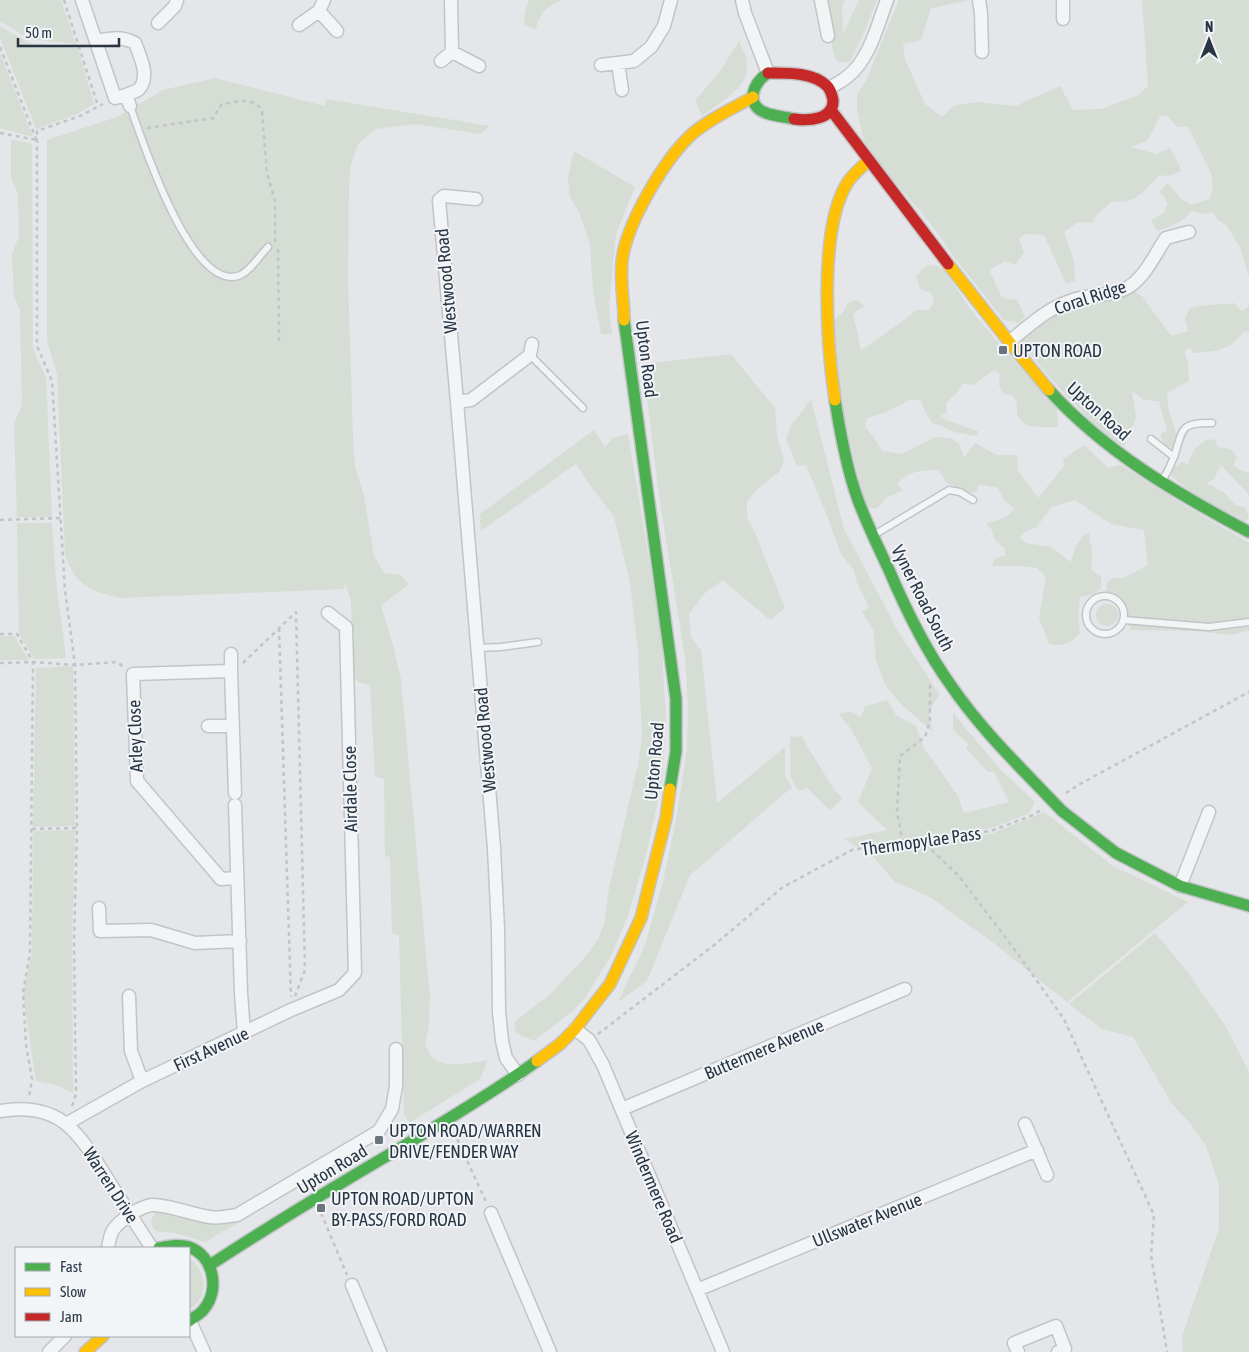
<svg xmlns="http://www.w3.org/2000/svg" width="1249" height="1352" font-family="'Asap Condensed',sans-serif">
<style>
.green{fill:#d5ddd4}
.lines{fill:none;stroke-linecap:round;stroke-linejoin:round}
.lane-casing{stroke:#c2c4c7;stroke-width:9}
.street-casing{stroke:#c2c4c7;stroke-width:15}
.fast-casing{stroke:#c2c4c7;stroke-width:14}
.slow-casing{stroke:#c2c4c7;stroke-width:14}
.jam-casing{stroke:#c2c4c7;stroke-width:14}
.path{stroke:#c2c5c8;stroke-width:2.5;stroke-dasharray:4 4;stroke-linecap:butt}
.lane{stroke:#f3f4f6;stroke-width:6}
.street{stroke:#f3f4f6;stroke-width:12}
.fast{stroke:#4caf50;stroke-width:11}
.slow{stroke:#ffc107;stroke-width:11}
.jam{stroke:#c62828;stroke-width:11}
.fast-bridge-casing{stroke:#c2c4c7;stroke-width:14;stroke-linecap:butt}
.fast-bridge{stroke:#4caf50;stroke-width:11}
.poi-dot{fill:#6b737d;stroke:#f2f5f8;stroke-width:2}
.labels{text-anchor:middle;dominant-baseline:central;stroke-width:4;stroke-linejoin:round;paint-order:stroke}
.street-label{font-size:18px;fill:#2a3543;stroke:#f2f5f8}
.poi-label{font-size:18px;fill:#2a3543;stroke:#f2f5f8;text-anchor:start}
</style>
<rect width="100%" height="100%" fill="#e4e6e9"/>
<!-- green -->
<path class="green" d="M0 0H61L76 44 30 39 0 21Z
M529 0H561C547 6 538 14 536 30L524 24 525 13Z
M826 0H844L842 8 843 34 859 0H877L862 37 850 61 838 63 833 52Z
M899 0H971L931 8 921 40 903 44 905 59 925 104 942 117 955 105 978 102 1016 106 1060 86 1073 110 1101 109 1139 95 1148 86 1142 0H1249V277L1240 247 1226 225 1218 220 1212 212 1201 214 1192 211C1182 222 1171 227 1157 231L1151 220 1164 213 1168 203 1160 191 1168 183 1181 199 1191 205 1210 199 1213 187 1211 173 1188 127H1178L1167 116 1161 115 1147 141 1131 147 1156 154 1170 148 1180 167 1181 171 1173 175 1158 176C1145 191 1134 205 1112 201L1096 216 1092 223 1078 222 1064 232 1074 261 1075 281 1066 284 1044 235 1025 234 1019 239 1024 252 1015 265 1005 261 989 270 1002 298 1017 300 1025 316 1019 323 1004 320 954 257 931 224 884 169 864 141 857 110V94L866 81Z
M0 26 29 43 78 48 94 104 77 114 36 129 0 37Z
M739 41C743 50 748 58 747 68 746 90 717 104 702 116L695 100 719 73Z
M0 53 33 137 0 128Z
M215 78 325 106 326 99 490 126 480 134 417 124 375 129 358 144 351 165 349 187 348 281 353 437 355 466 364 496 374 556 384 573 401 575 409 584 381 606 393 645 401 680 430 998C429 1008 430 1019 428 1030 428 1034 425 1040 426 1045 432 1073 468 1063 488 1060L480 1079 409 1123 404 1114 399 935 392 934 390 857 385 856 384 779 375 777 370 685 358 682 353 676 351 601 345 582 344 589 121 598C90 591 76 586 65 555L57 374 47 341V140L117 117 163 90Z
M11 139 32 144 33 349 46 378 52 517H17L14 424 22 405 20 310 14 296 12 254 19 236 18 194 11 178Z
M574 151 635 187 616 234 609 308 612 334H601L593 291 590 244 579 212 570 197 568 177Z
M935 265 945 271 973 313 1010 356 1057 407 1058 426C1049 429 1036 426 1026 425L1017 415V402L1012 395 1003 394 999 385 1000 374 994 370 973 385 963 383 958 392 946 403 947 412 941 416 948 421 978 431 977 436 954 432 942 426 932 423 925 411 921 401 911 399 886 412 867 418 865 427 875 439 882 451 902 454 935 437 950 438 959 444 964 458 975 443 997 455H1017L1018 471 1038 498 1064 466 1063 459 1084 445 1108 468 1121 465 1179 502 1249 543V630L1232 635 1193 631 1131 630C1125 616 1122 597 1106 592L1107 583 1112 578H1124L1148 565 1144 530 1111 524 1075 500 1051 507 1037 527 1026 531 1020 538 1026 543 1051 547 1071 562 1075 547 1085 534 1089 533 1092 552 1091 570 1101 576V589L1092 595 1080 597 1078 616 1080 633C1070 643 1064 647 1049 644L1039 618 1046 577 1037 568 1021 566H992L995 558 1005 556V549L994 539 992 530 986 524 1006 517 1015 509 1004 500 998 488 979 484 978 491 972 493 947 483 938 470C922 470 907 471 897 485L903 490 886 498 877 508H866L831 366 827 325 842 313 848 303 858 300 864 306 853 314 861 350 881 337 917 310H929L934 302 931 293 920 289 916 276 926 266Z
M1132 290 1142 296 1171 336 1188 331 1185 318 1190 308C1205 304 1219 305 1234 303L1242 311 1249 306V332L1244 331C1230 351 1217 351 1194 353L1189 347 1185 352 1188 364 1189 381 1167 393 1169 412 1179 441 1174 448 1165 446 1160 435 1167 430 1159 401 1144 400 1132 391 1136 418 1124 446 1104 435 1050 378 1021 342 1029 331 1054 310Z
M731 354 775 408 777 436 784 461 780 471 755 491 747 502V518L755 533 785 608 770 620 723 580 705 593 689 614 691 637 701 650 717 803 785 747V776L792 787 690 875 647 981 618 1002 645 945 663 882 677 815 687 748 688 707 685 657 659 496 643 364Z
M811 399 844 529 900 635 940 695C927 712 927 712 933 732L900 703 886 686 876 660 873 629 862 612 869 607 857 583 854 570 841 554 824 508 806 465 797 466 786 439 791 426Z
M594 430 605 447 613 438 628 434 661 631 666 721 662 781 648 847 628 916 611 956 585 998 574 1010 534 1041 516 1033 514 1022 547 997 583 960 598 939 605 921 608 893 638 764 642 738 638 652 630 582 614 517 590 485 576 464 481 531 480 514Z
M1207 439 1215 440 1218 447 1230 449 1237 457 1233 465 1240 470 1249 473V495L1221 465 1214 479 1206 483 1225 493 1235 505 1246 508 1249 517 1245 521 1198 497 1171 476 1174 468 1182 462 1188 464C1191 451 1197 446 1207 439Z
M17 523H52L56 581 66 658 34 659 19 634Z
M1096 615a11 11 0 1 1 22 0a11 11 0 1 1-22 0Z
M0 636H14L29 660H0Z
M73 666 75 826 33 827 36 668Z
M887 700 896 715 916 726 924 748 958 796 964 813 1009 802 994 772H988L966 748 968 744 953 730V713L1001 770 1035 802 1029 813 992 828 939 835 860 849 844 839 887 830 858 802 872 768 851 729 839 714 850 711 861 717 865 706Z
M801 736 835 791 843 798 830 810 807 788 798 791 790 775V737Z
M1044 812 1113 866 1188 902 1067 1002 995 944 930 897 895 882 869 852 943 839 991 834Z
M75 830 72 941 73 1093 56 1085 36 1081 23 995 32 953 33 831Z
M1155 933 1186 970 1226 1027 1249 1072V1352H1183L1182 1337 1219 1228V1185L1206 1146 1191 1124 1172 1104 1133 1037 1102 1029 1069 1004Z
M158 1211 229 1222 241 1221 205 1242C195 1239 184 1235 174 1233 169 1232 162 1233 157 1231 148 1227 151 1215 158 1211Z
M189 1258C208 1272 209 1297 189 1310Z"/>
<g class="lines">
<!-- lane casing -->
<g class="lane-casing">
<path id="lane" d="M130 106C142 139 190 290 238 276 249 273 260 255 268 247
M530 355 583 408
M1151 439 1174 457
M1162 481C1167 473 1171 465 1174 457 1183 430 1179 422 1212 423
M874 535 949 490 960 492 973 500
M1086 615a19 19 0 1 1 38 0a19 19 0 1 1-38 0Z
M1124 620 1209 627 1249 622
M477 648 501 647 538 642"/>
</g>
<!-- street casing -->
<g class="street-casing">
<path id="street" d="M82 0 115 98 126 95 130 106
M742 0 745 13 768 73
M821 0 828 36
M979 0 981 13 982 52
M319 11 337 31
M1063 19V0
M158 23 175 6 177 0
M299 25 319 11 324 0
M96 41C111 38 121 36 135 43 140 56 151 78 138 90 135 92 130 93 126 95
M452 52 479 66
M441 61 452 52 451 0
M618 63 622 90
M601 65 634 61 651 47 664 26 671 0
M830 88C836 84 842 81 847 77 870 59 877 26 887 0
M476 199 444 196 439 200 457 402 494 848 498 929 499 1012 502 1041 506 1058 518 1075
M1009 342C1032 323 1047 308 1076 299 1092 294 1111 296 1125 289 1144 280 1155 254 1166 238L1189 232
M457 402 471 400 530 355 532 344
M231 654V671
M208 726H233
M235 793 231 671 133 674 137 781 221 879 237 878
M235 805 241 993 244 1033
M1180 886 1209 812
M99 908 100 931 151 930 195 943 240 941
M129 996 131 1051 142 1081
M575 1029 589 1040 603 1065 723 1352
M622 1109 905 989
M0 1111C22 1107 48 1109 66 1124 85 1140 97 1163 110 1183 124 1205 138 1227 152 1248
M66 1124 142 1081 291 1010 339 990 355 973 346 627 328 613
M1025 1124 1047 1175
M491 1213 550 1352
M108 1248C109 1242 110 1235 113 1230 120 1220 141 1206 152 1205 167 1204 193 1215 210 1217 218 1219 228 1216 237 1215L379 1131 392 1109 396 1086V1049
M352 1285 380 1352
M697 1290 1037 1150
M190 1321 204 1352
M49 1352 65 1336
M1018 1352 1014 1343 1056 1326 1065 1349 1058 1352"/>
</g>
<!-- fast casing -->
<g class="fast-casing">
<path id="fast" d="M768 73C753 83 744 105 766 113 774 116 785 117 794 119
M624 320 676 699V751L670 789
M1049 390C1105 452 1176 493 1249 532
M835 400C840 432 847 470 858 500 867 524 878 547 889 570 906 610 925 649 950 684 975 721 1006 753 1037 785
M1062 811 1116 853 1180 886 1249 906
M159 1248C170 1246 179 1244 189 1247 214 1256 220 1290 204 1309 201 1314 194 1317 189 1321
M210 1265C273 1224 337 1185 402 1147 448 1119 494 1092 537 1061"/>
</g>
<!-- slow casing -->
<g class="slow-casing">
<path id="slow" d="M948 264 1014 348 1049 390
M624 320C624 301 620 281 622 262 625 226 664 160 691 135 709 119 732 109 753 97
M835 400C827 347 819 234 845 187 850 176 860 169 868 161
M537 1061 560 1044 575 1029 610 984 641 918 666 818 670 789
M85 1352 103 1336"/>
</g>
<!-- jam casing -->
<g class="jam-casing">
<path id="jam" d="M768 73C786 73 813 72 827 86 831 90 832 95 833 100 834 120 808 121 794 119
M831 110 948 264"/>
</g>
<!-- path -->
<path class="path" d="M64 0 98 106
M0 47 36 139
M147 128 214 118 219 107 223 104C236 102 254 96 262 111L267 173 275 201V242
M0 133 37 140
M278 249 279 342
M0 520 61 518
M279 628 291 997
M0 634H17L33 662 30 953 23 993 26 1045 32 1079 29 1097
M0 663 33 662 75 665 117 662 124 667
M243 663 296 612 305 970 295 996
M1066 793 1080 784 1249 692
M32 829 77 828
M920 839 958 875 1012 946 1064 1019 1154 1215 1151 1255 1167 1352
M903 843 897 812 900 756 925 737 930 721V682
M598 1034 713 946 783 887 852 850 936 837 991 831 1033 815 1041 810
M72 1106 76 1094 74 942 77 828 75 665 65 590 52 381 37 346V131L80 116 103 104
M454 1132 486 1202
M321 1213 347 1275"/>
<!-- lane -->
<use href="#lane" class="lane"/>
<!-- street -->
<use href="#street" class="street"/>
<!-- fast -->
<use href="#fast" class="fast"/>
<!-- slow -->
<use href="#slow" class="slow"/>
<!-- jam -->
<use href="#jam" class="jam"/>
<!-- fast-bridge casing -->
<g class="fast-bridge-casing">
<path id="fast-bridge" d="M1037 785 1062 811"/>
</g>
<!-- fast-bridge -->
<use href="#fast-bridge" class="fast-bridge"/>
</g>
<!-- markers -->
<g class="poi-dot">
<rect x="998" y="345" width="10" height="10" rx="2.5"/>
<rect x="374" y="1135" width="10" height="10" rx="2.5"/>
<rect x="316" y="1203" width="10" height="10" rx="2.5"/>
</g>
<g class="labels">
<!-- street labels -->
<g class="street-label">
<text transform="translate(446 281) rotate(-95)">Westwood Road</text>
<text transform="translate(1090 297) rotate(-18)">Coral Ridge</text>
<text transform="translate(647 359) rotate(83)">Upton Road</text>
<text transform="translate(1099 411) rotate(42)">Upton Road</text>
<text transform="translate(923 598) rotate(63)">Vyner Road South</text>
<text transform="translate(135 736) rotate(-92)">Arley Close</text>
<text transform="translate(485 740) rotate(-95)">Westwood Road</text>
<text transform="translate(654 761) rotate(-85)">Upton Road</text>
<text transform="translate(350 789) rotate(-91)">Airdale Close</text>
<text transform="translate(921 841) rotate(-8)">Thermopylae Pass</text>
<text transform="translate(211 1049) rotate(-25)">First Avenue</text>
<text transform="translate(764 1049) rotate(-23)">Buttermere Avenue</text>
<text transform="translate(332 1169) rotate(-31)">Upton Road</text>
<text transform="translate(111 1185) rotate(57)">Warren Drive</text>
<text transform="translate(654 1187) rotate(67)">Windermere Road</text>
<text transform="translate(867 1220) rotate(-22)">Ullswater Avenue</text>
</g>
<!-- poi labels -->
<g class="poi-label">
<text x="1013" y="350">UPTON ROAD</text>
<text x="389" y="1130">UPTON ROAD/WARREN<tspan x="389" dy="21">DRIVE/FENDER WAY</tspan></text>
<text x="331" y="1198">UPTON ROAD/UPTON<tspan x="331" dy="21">BY-PASS/FORD ROAD</tspan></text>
</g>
</g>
<!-- legend -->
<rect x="15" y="1247" width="175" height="90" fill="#f2f5f8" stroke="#a2a8b0"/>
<rect x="25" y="1263" width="25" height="8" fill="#4caf50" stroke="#a2a8b0"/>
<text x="60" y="1272" font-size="15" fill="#2a3543">Fast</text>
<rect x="25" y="1288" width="25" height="8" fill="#ffc107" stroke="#a2a8b0"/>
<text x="60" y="1297" font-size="15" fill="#2a3543">Slow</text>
<rect x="25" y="1313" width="25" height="8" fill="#c62828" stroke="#a2a8b0"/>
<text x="60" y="1322" font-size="15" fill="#2a3543">Jam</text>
<!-- north arrow -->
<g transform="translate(1209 40)" stroke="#f2f5f8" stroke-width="4" paint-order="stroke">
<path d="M0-4L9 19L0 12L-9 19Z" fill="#2a3543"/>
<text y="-8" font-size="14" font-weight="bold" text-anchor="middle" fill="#2a3543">N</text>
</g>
<!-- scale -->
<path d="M18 38v8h101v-8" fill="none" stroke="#2a3543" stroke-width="2.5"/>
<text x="25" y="38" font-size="15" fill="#2a3543" stroke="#f2f5f8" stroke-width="4" paint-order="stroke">50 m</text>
</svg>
